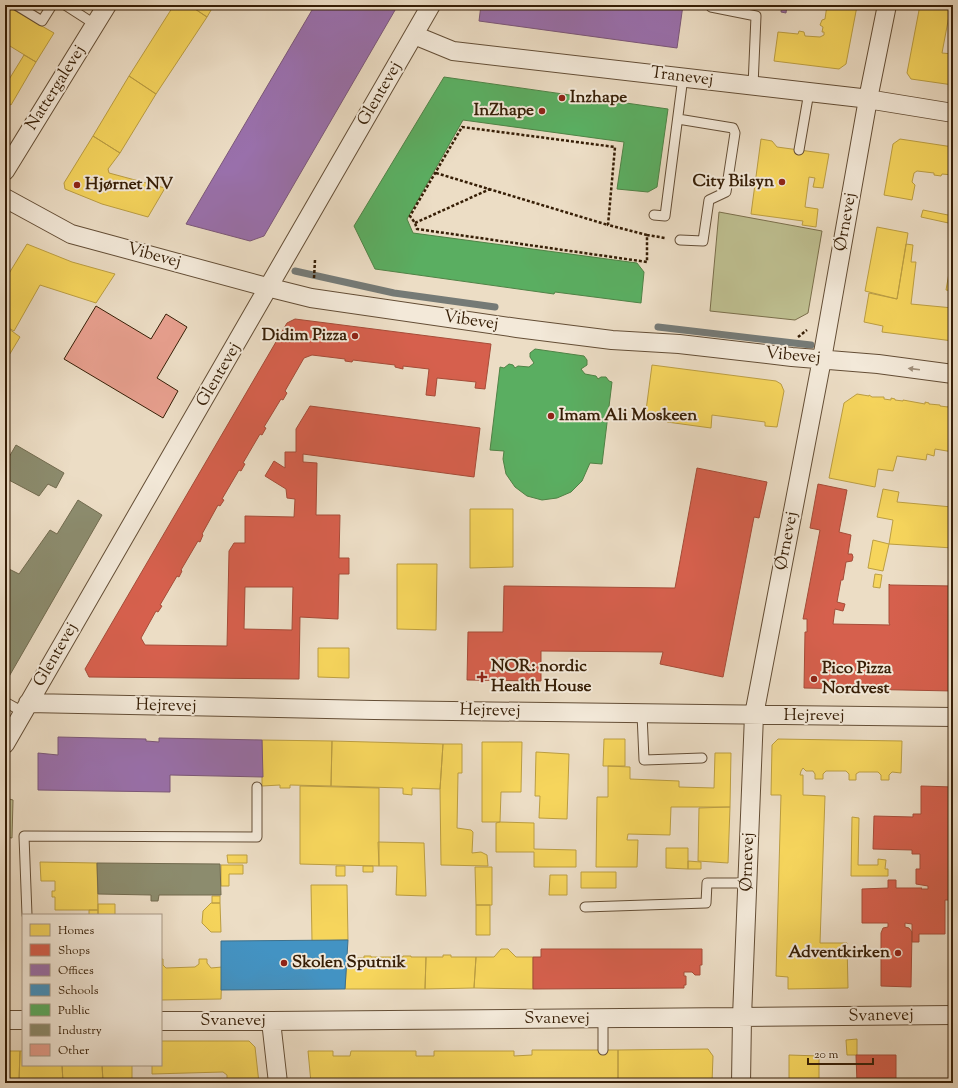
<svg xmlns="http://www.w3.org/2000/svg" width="958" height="1088" font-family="'Sorts Mill Goudy',serif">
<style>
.green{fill:#bebf90;stroke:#7a6e4b}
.homes{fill:#f6d55c;stroke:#bc9e42}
.shops{fill:#d6604d;stroke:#a64c38;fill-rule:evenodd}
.offices{fill:#9970ab;stroke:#7b577a}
.schools{fill:#4393c3;stroke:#3f708a}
.public{fill:#5aae61;stroke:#4f8346}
.industry{fill:#8c8c6e;stroke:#726b4f}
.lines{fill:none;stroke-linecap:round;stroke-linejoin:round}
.stream{stroke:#757a76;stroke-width:7}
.building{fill:#e79f8e;stroke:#361e06}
.lane-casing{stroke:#644e36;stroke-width:11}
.street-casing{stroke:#644e36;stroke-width:20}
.path{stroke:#361e06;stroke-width:2.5;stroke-dasharray:3 2;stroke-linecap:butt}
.lane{stroke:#f3e9d9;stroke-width:9}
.street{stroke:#f3e9d9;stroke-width:18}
.oneway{fill:#9e8e7a}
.poi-dot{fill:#8f2418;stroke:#f3e9d9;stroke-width:1.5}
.labels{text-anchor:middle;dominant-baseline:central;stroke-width:4;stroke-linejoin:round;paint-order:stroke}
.street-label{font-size:17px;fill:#361e06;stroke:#f3e9d9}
.poi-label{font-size:17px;font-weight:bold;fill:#361e06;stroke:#f3e9d9;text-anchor:start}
</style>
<rect width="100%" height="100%" fill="#ecddc5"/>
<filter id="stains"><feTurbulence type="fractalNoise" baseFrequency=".005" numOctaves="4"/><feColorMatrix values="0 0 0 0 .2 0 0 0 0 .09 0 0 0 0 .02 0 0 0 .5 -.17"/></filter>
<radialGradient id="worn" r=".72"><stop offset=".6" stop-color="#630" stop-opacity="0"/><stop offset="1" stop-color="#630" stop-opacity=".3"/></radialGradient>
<!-- green -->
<path class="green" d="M719 212 822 231 808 313 795 320 710 311Z
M5 798 13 800 12 838 5 837Z"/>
<!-- homes -->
<path class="homes" d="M5 5 54 33 36 62 5 43Z
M174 5H189L207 17 156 94 129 76Z
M189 5H214L207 17Z
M827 5 857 6 846 64 839 69 774 61 778 32 798 34 799 31 804 32 805 36 820 37 824 35V32H822L823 27 820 25 822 20 825 19Z
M920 5H951L942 53 953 54V85L911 79 907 73Z
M24 55 36 62 11 105 5 101V86Z
M129 76 156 94 120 153 93 136Z
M93 136 120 153 108 169 109 173 165 188 148 217 102 204 65 189 64 183Z
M761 139 772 141 777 147 829 154 823 188 813 187 815 178 809 177 805 207 818 209 816 227 802 225 803 221 751 214Z
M900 139 953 147V175L942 174 941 176 934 175V173L917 171 914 173 912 182 915 185 912 200 884 195 893 144Z
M923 210 953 216V224L921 217Z
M877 227 908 233 897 299 865 291Z
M953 240V274L949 273Z
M27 244 72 262 115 274 96 303 40 285 14 331 5 326V280Z
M906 244 913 245 911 262H916L911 304 953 308V341L882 332 883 326 864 322 869 293 897 299Z
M949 273 953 274V291L946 290Z
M5 326 20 337 5 362Z
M652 365 776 381 781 384 784 391 777 427 765 426V422L712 415 711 428 667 422 668 421 645 418Z
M857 394 869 396V395L872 397H884V399L891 400V398L895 399V400L903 401V400L925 404V402L929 403V404L940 405V406L948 407V406H952L953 407V452L935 449 934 456 927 454 926 460 897 456 893 471 878 469 875 487 829 478 844 403Z
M883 489 899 492 897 502 952 507 953 503V548L889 544 893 520 877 517Z
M470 509H513V567L470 568Z
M873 540 889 544 883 571 868 568Z
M397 564H437L436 630 397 629Z
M875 574 882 575 880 588 873 587Z
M318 648H349V678L318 677Z
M604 739H625V766H603Z
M778 739 902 741 901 773 892 772 889 775V780H881V775L878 772H859L856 774V780H849V774L846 771H826L823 774V779H815V774L813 771H806L803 768 801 771 800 775H803V795L825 796 820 943H847L848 988 788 989V977L776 976 781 795H771L772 745Z
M262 740 332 741 331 786 290 785V788H280V785L262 786Z
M332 741 443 744 440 789 412 788V795L403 794V788L331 786Z
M482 742H522L521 792H501L500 822H482Z
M443 744H462V773H458L457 828 471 830 473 832 472 853 481 852 487 855 488 866 441 865 440 789Z
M536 752 569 754 567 819 539 818 540 796H535Z
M715 753H731L730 807H671L670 835 628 834 627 840H638L637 867H596L597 797H608V766L630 767V779L679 781V787L714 788Z
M300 786 379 788V866L300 864Z
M730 807 728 863 698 861 699 808Z
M852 817 859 818 858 865H878V859L886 860 885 869H888V876H851Z
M500 822 534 823V849L576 850V867H534V852H496V823Z
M378 842 424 843 426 896 396 895 397 866H379Z
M666 848H688V869L666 868Z
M227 855H247V863H228Z
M688 861 701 862V869H688Z
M40 862 97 863 98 910H55V897H52V891H55V881H41Z
M221 865H243V874H229V886H221Z
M336 866H345V876H336Z
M363 866H373V872H363Z
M475 867H492V905H476Z
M581 872H616V888H581Z
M550 875H567V895H549Z
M311 885H347L348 940 312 941Z
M212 896H220V903H212Z
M211 903H220L221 932H211L202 923 203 911Z
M98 904H115V915H98Z
M476 905H490V935H476Z
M89 910H98V915H89Z
M501 949H508L516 957H533V989L474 988 476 957H494Z
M443 955H451V957H476L474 988 425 989 426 957H443Z
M364 956H371V957H403V956H411V957H426L425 989H345L347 958H364Z
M161 959H163V965L166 968 195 967 199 964V959H207V963L211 968 222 967 221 999 161 1000Z
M857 1039V1055H847L846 1040Z
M161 1041H249L255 1047 259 1083H227V1075L223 1072 152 1074V1065H161Z
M708 1049 713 1056 712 1083H681V1080H670V1083L618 1082V1050Z
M532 1050H618V1082L311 1083 308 1051H333V1056H350L351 1051H416V1056H434V1051H514V1056L532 1055Z
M5 1051H20L19 1081H5Z
M20 1051H23V1065H62L63 1082 19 1081Z
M789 1055 819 1056V1083H789Z
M62 1065H102L103 1081 63 1082Z
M102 1065H132V1081L110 1083 108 1081H103Z
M131 1081 132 1083H119L120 1082Z"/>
<!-- shops -->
<path class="shops" d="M295 319 491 344 485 389 475 388 476 382 437 378 435 396 426 395 429 369 403 366V369L395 367V365L353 360 352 362 345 361V359L312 355 304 358 285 391 287 393 283 400 281 399 264 427 266 428 262 435 260 434 243 463 245 464 241 471 239 470 222 499 224 500 220 506 218 505 202 534 203 535 200 542 198 541 181 570 182 571 179 577 177 576 160 605 162 606 158 612 156 611 141 638 145 645 227 646 229 551 234 543H245V516L294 517 295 499 287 498 286 489 265 476 274 461 285 468V452H296V429L310 406 480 428 474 477 303 454V462L317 463 316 515H340L339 558H349V574H339L338 619 300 617 299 679 89 677 85 669 287 323ZM245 587H293L292 630 244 629Z
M697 468 767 482 759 518 754 517 723 677 660 664 663 652 541 651V681L467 680 468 632H503L504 586 675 588Z
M818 484 847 490 839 532 851 535 848 554H852L853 557 852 561 846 562 843 580H841L837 602 845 604 843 611 835 609 833 624 890 625 889 623V584L890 585 953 586V691L804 688 805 632H807V619H803L820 530 810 528Z
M921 786 953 787V900H945V934H919V942H912V924L905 923V927L909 928 912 932 911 987 881 986V933L883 928 888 927V923H862V889L888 888V880H896V888H922L921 889H928V886L916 884V869H920V854H912V850L873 849 874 816 913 817V814H921Z
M541 949H702V965H700V975H695L692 972H684V976H686V985H684V988L533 989V957H541Z
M856 1055H896V1083H857Z"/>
<!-- offices -->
<path class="offices" d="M315 5H398L264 236 250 241 186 224Z
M481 5H683L677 48 479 21Z
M782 5H787L786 13 781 12Z
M58 737 146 739V741L159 742V738L262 740 263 777 170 775V792L38 790V753L58 755Z"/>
<!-- schools -->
<path class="schools" d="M348 940 345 989 221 990V941Z"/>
<!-- public -->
<path class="public" d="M444 77 668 109 657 187 648 192 617 189 624 142 463 120 407 219 413 233 637 263 644 272 641 303 555 292 554 294 375 269 354 226Z
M535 349 584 356 587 360V365L581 369 585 374 596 376 598 379 601 377H606L609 381 612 382 602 464 590 463 582 481 571 492 557 498 542 500 527 496 515 487 506 474 503 459 504 451 490 450 500 367 504 368 509 364 513 365 515 368 518 366 529 367 534 363 530 357V353Z"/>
<!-- industry -->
<path class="industry" d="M16 445 64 473 56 488 48 484 39 496 7 479 5 482V464Z
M78 500 102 515 7 680 5 679V567L19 574 50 530 57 534Z
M97 863 220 864 221 895H159L158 901H151V895L98 894Z"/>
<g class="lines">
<!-- stream -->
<path class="stream" d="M295 271 394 293 495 307
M658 327 811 345"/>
</g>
<!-- building -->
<path class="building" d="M96 306 151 339 166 314 187 327 157 378 178 391 163 418 64 359Z"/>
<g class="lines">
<!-- lane casing -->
<g class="lane-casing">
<path id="lane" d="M16 5 42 21 52 5
M65 5 96 25
M711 7 756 16 753 86
M678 119 733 128 735 133 726 192 709 200 703 241 680 240
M799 150 809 92
M654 215 665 216 683 77
M5 702 23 712
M642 714 644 760 702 758
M585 907 706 903 707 883H747
M27 915 24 836 257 837V787
M603 1018V1050"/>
</g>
<!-- street casing -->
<g class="street-casing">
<path id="street" d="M414 35 453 51 861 98 953 113
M5 171 107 5
M5 198 71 234 259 285 311 298 517 328 612 340 679 344 792 357 878 364 953 374
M28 703 374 710 953 717
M5 744 431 5
M5 1020H23
M161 1021H271L953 1015
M271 1021 278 1083
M741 1083 742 1017 754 715 822 359 868 99 887 5"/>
</g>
<!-- path -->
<path class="path" d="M436 173 608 225
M415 223 490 189
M647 235 608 225 615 147 462 127 410 216 415 223 417 229 647 262V235L665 238
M314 278 315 260
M798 337 807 330"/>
<!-- lane -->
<use href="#lane" class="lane"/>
<!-- street -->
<use href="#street" class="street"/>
</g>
<!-- one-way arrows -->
<defs><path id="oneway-solid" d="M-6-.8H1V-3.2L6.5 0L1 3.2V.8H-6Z"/></defs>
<use class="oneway" href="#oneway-solid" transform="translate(914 369) rotate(-173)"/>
<!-- markers -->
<g class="poi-dot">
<circle cx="562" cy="98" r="4"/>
<circle cx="542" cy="111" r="4"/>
<circle cx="782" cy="182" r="4"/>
<circle cx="77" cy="185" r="4"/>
<circle cx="355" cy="336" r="4"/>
<circle cx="551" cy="416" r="4"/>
<path d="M480 671h4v4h4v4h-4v4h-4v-4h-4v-4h4z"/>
<circle cx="814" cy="679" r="4"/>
<circle cx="898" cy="953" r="4"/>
<circle cx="284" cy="963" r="4"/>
</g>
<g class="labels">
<!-- street labels -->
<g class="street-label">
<text transform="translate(682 77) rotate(7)">Tranevej</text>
<text transform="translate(56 88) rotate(-58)">Nattergalevej</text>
<text transform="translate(380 94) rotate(-60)">Glentevej</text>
<text transform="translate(846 222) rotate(-80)">Ørnevej</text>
<text transform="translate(154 256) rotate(15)">Vibevej</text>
<text transform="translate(471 321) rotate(8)">Vibevej</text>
<text transform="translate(793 356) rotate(5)">Vibevej</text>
<text transform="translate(219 375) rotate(-60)">Glentevej</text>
<text transform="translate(787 541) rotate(-79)">Ørnevej</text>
<text transform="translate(56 655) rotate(-60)">Glentevej</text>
<text transform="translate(166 706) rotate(1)">Hejrevej</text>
<text transform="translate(490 711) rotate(1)">Hejrevej</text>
<text x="814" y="716">Hejrevej</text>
<text transform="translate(748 862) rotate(-88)">Ørnevej</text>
<text transform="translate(881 1016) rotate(-1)">Svanevej</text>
<text x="557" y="1019">Svanevej</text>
<text x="233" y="1021">Svanevej</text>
</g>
<!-- poi labels -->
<g class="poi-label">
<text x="570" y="98">Inzhape</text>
<text x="534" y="111" text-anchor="end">InZhape</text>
<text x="774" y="182" text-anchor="end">City Bilsyn</text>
<text x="85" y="185">Hjørnet NV</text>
<text x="347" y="336" text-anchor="end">Didim Pizza</text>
<text x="559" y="416">Imam Ali Moskeen</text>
<text x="491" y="667">NOR: nordic<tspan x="491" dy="20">Health House</tspan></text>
<text x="822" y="669">Pico Pizza<tspan x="822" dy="20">Nordvest</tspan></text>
<text x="890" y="953" text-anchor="end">Adventkirken</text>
<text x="292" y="963">Skolen Sputnik</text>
</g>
</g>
<!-- margin -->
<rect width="958" height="1088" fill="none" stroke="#ecddc5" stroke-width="20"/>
<rect x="6" y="6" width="946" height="1076" fill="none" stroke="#361e06" stroke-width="2"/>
<rect x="10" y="10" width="938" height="1068" fill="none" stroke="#361e06"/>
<!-- legend -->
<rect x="22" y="914" width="140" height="152" fill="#f3e9d9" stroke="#a79885"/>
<rect x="30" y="924" width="20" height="12" fill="#f6d55c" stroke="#a79885"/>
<text x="58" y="934" font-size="12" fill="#361e06">Homes</text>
<rect x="30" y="944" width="20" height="12" fill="#d6604d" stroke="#a79885"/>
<text x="58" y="954" font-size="12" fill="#361e06">Shops</text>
<rect x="30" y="964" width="20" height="12" fill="#9970ab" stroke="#a79885"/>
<text x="58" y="974" font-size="12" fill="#361e06">Offices</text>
<rect x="30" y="984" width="20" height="12" fill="#4393c3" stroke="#a79885"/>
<text x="58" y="994" font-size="12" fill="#361e06">Schools</text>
<rect x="30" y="1004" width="20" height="12" fill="#5aae61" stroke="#a79885"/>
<text x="58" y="1014" font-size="12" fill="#361e06">Public</text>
<rect x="30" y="1024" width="20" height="12" fill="#8c8c6e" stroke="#a79885"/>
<text x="58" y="1034" font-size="12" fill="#361e06">Industry</text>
<rect x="30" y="1044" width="20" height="12" fill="#e79f8e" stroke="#a79885"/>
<text x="58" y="1054" font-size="12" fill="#361e06">Other</text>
<!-- scale -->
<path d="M808 1058v6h65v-6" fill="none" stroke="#361e06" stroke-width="2"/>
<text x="814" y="1058" font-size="12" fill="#361e06" stroke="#f3e9d9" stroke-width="3" paint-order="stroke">20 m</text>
<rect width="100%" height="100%" filter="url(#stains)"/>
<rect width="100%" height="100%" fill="url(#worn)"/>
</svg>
